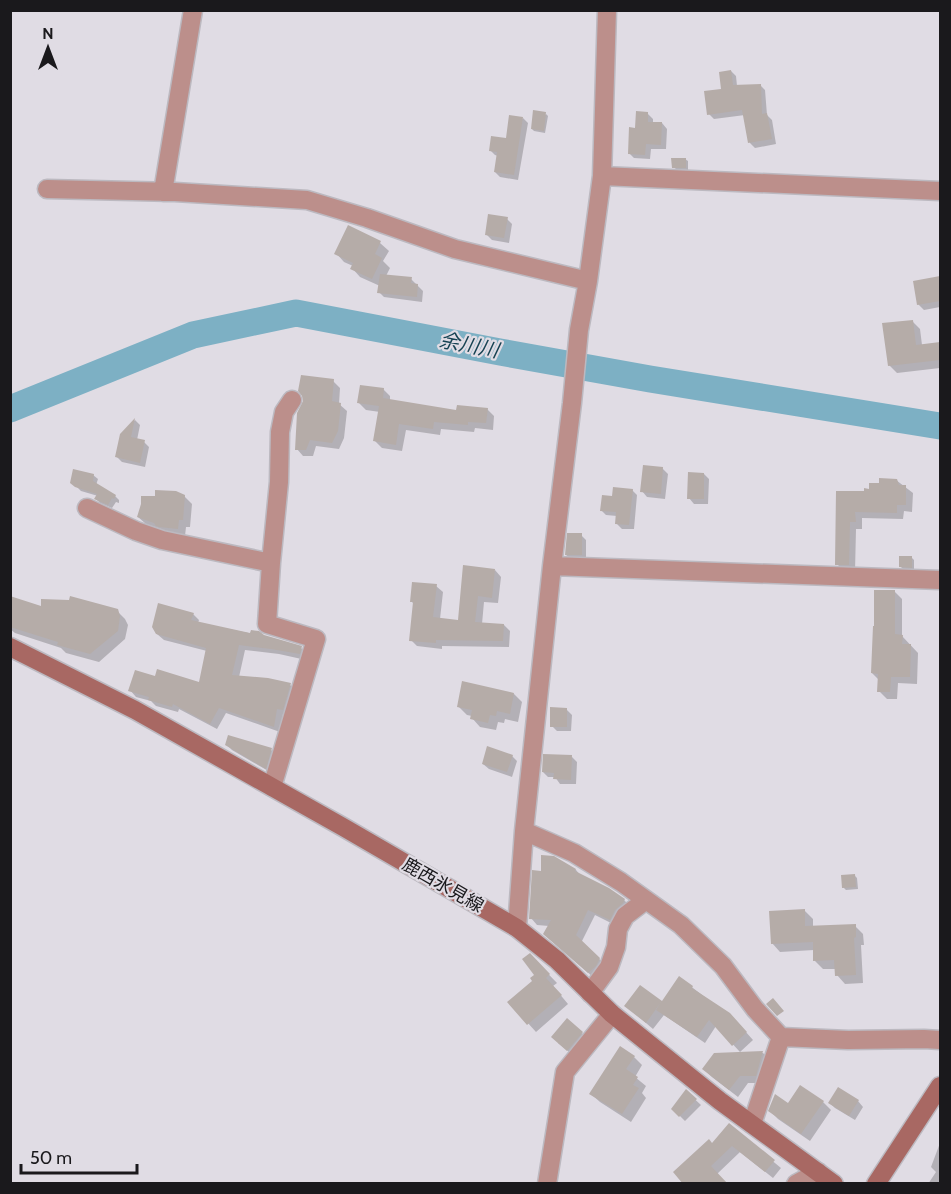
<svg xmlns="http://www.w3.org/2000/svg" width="951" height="1194" font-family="Cabin,'Noto Sans JP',sans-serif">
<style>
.shadow{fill:#0003}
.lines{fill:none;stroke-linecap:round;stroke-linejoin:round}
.river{stroke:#7db0c4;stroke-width:27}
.building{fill:#b5aca8}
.street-casing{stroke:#bcb9c0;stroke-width:21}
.secondary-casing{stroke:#bcb9c0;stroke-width:21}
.street{stroke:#bc8f8b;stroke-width:18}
.secondary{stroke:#a86863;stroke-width:18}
.labels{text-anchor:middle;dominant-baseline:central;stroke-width:4.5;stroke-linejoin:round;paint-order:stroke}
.street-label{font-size:18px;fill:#1a191c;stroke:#e0dce4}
.water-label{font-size:20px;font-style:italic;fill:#174353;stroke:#e0dce4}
</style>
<rect width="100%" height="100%" fill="#e0dce4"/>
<!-- shadow -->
<path class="shadow" d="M731 71 736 76 737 86 760 85 765 90 767 115 772 120 776 144 755 148 750 143 745 115 714 119 709 114 723 90Z
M647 113 653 119V123H662L667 129 666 149H651L650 159 634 158 629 153 637 130Z
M546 114 548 116 545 133 534 131 532 129Z
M523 118 528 123 518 180 500 177 495 172 498 156 495 155 490 150 507 140Z
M685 159 688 161V170L676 169 673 167Z
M507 219 512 224 509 243 492 240 487 235Z
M349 227 380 243 389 251 383 261 390 268 386 276 411 279 423 291 422 302 384 297 379 292 380 286 360 277 352 268 353 266 344 262 336 253Z
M939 278 940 307 924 310 918 304Z
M912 321 920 329 922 345 940 343V368L897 373 889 365Z
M333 381 340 388 339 404 347 411 344 438 339 449 316 446 313 456H303L297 449 305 402Z
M383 389 390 396V401L458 411 487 409 494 416 493 430 475 428 474 432 441 429 440 435 406 430 402 451 382 448 375 441 380 412 366 410 359 403Z
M135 420 140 425 137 440 144 442 149 447 145 467 122 462 117 457 121 434Z
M662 468 668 474 665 499 647 497 642 491Z
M704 474 709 479 708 504H694L689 498Z
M93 475 98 479 96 485 115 496 119 500V503L116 502 112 508 100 503 96 499 98 496 81 491 72 482Z
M896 480 913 493 912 512 904 511 903 519 862 518V529H856L855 572 844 571 837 564 838 492H866L880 485Z
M632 490 637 495 634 529H622L617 524V516L606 515 601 510 613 497Z
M184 496 192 504 190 527H186L185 536 165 533 161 529 146 524 138 517Z
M581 535 586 540V560H572L566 555Z
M912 558 914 560V569H903L901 567Z
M495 570 501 577 498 603 484 602 482 624 504 625 510 631 509 647 442 646V649L417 646 411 640 414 604 411 601 436 586 443 592 440 619 459 621Z
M894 591 902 599V636L918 653 917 684 898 683 897 699H887L879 691V680L872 673Z
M10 600 43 608 117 611 125 619 128 625 125 639 99 662 66 653 61 648 15 633 10 629Z
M193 614 199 620 198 623 263 636 301 648 307 654 306 660 279 654 245 650 239 677 290 685 297 691 289 715 283 714 280 732 226 713 217 729 179 709 178 712 156 706 151 701 136 697 130 690 156 678 200 684 207 651 164 640 157 634Z
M514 694 522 702 518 722 505 719 504 723 498 722 496 730 480 727 472 718V716L467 715 458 706Z
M566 709 572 715 571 731H557L552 726Z
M227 745 271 750 276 754 270 772 232 750Z
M512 756 517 761 512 777 489 769 483 764Z
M572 757 577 762 576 784H560L555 777H548L543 772Z
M553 858 576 870 581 876 624 900 631 907 617 926 595 915 581 943 606 965 595 979 552 940 549 926 537 925 531 918 542 873Z
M855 876 857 878 858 889 846 890 843 887Z
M804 910 813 919V927L855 926 863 934 864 945H861L863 983 845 984 837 975 836 969H823L815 961 814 950 780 952 772 943Z
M530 955 557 983 553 986 568 1004 536 1032 509 1002 534 981 536 975Z
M680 978 737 1022 753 1040 740 1052 716 1026 705 1043 664 1015 653 1029 626 1006 640 987 662 1004Z
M582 1033 587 1038 573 1055 558 1043Z
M763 1053 770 1060 764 1083H748L738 1097 712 1077 704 1069 715 1055Z
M634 1057 642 1065 635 1077 646 1086 642 1093 646 1098 631 1122 600 1102 591 1094Z
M687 1092 701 1105 685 1121 673 1109Z
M858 1101 863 1107 855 1120 835 1108 830 1103Z
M823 1102 831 1110 810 1141 778 1119 770 1111 789 1105Z
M729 1125 781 1168 773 1178 740 1152 717 1174 685 1184Z
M940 1143V1184H928L936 1172 931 1167Z"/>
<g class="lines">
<!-- river -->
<path class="river" d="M10 409 193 335 296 313 500 352 650 379 940 426"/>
</g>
<!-- building -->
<path class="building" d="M731 70 733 85 761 84 762 114 767 113 772 139 748 143 742 110 707 115 704 91 721 89 719 72Z
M533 110 546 112 544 131 531 129Z
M636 111 648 112V122H662L661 145 646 144 645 155 628 154 629 127 635 128Z
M509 115 523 117 514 175 494 172 497 152 489 151 491 136 506 138Z
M671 158H686V168H672Z
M488 214 508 217 504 238 485 235Z
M348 225 381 241 375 254 382 258 372 279 350 269 353 263 334 254Z
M380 274 412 277 411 283 418 284 417 297 377 293Z
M940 276V301L917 305 913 281Z
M913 320 916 345 940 342V360L888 366 882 323Z
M301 375 334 379 332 401 341 403 338 431 332 443 310 440 306 450H295L297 413 303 401 302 396 298 391Z
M360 385 384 388 383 398 456 410 457 405 488 408 486 423 468 422V425L434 422 433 429 399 424 396 445 373 441 379 406 357 403Z
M135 418 131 437 145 440 140 463 115 457 120 434Z
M643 465 663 467 661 494 640 492Z
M73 469 94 474 93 481 116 495 114 499 112 498 108 505 94 499 97 494 75 487 70 483Z
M688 472 704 473V499H687Z
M879 478 897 479 899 485H906V505H897V513L855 512 856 522H850L849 565H835L836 491H864V488L869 489V483H879Z
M613 487 633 489 629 525 615 524 616 512 600 511 602 495 612 496Z
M155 490 176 491 185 495 183 520H179L178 529 159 527 156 526 154 523 137 517 141 504V496H155Z
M567 533H582V555H565Z
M899 556H912V568L899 567Z
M463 565 495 569 492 598 478 596 475 622 504 624 503 641 436 640V643L409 641 413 602H410L412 582 437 584 433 617 458 620Z
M874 590H895V634L903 635 902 644H911L910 677H891L890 692H877L878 674 871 673 873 626H874Z
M10 596 41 606V599L69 600 70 596 118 609 120 616 118 631 90 654 57 645 58 642 10 627Z
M158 603 194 613 191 620 250 633 251 630 259 631 264 635 302 646 300 654 271 649 239 645 232 675 268 678 291 683 283 710 277 709 274 727 219 708 210 724 173 704 172 707 148 700 149 697 128 691 135 670 155 676 157 669 199 682 206 648 156 634 152 627Z
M462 681 514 693 510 714 497 711 496 716 490 715 488 723 470 719 472 710 457 707Z
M550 707 567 708V727H550Z
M228 735 272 748 266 769 225 745Z
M487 746 513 755 507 772 482 764Z
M543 754 572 755 571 780 553 779 554 773 542 772Z
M541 855 554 856 576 869 575 871 609 888 625 899 623 903 615 910 610 920 588 910 576 935 600 958 596 966 588 973 543 934 551 920 529 919 532 870 541 871Z
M855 874 856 887 842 888 841 875Z
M805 909V926L856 924V937L854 938 856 975 835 976 834 960 813 961V942L771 944 769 911Z
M530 953 550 974 546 978 562 995 527 1025 507 1002 532 981 530 978 534 975 522 959Z
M679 976 693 986 692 988 730 1013 747 1032 732 1046 709 1020 697 1037 656 1010 661 1002 646 1023 624 1006 640 985 662 1001Z
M773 998 784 1011 777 1016 766 1004Z
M567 1018 583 1032 567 1051 551 1037Z
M620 1046 635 1056 626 1069 638 1077 633 1085 639 1088 622 1114 589 1094Z
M763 1051 756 1076H740L729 1090 702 1069 714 1053Z
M800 1085 824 1101 801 1134 768 1111 775 1094 788 1103Z
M838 1087 859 1100 849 1116 828 1103Z
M686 1089 697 1099 679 1117 671 1109Z
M729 1123 775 1160 765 1172 732 1146 711 1166 728 1184H683L673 1172 709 1139 712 1143Z"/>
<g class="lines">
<!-- street casing -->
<g class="street-casing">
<path id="street" d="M602 176 940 191
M47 189 175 192 307 200 367 218 455 249 588 281
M163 192 193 10
M87 508 136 531 162 540 271 563 267 624 316 639 272 787
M271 563 279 482 280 432 284 412 292 400
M552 566 940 580
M524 831 574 853 621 882 681 925 723 966 755 1009 781 1037 848 1040 924 1039 940 1040
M517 928 524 831 552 566 572 403 579 330 588 281 602 176 607 10
M590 993 609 967 616 947 618 929 625 916 646 900
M752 1124 781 1037
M547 1184 565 1072 612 1014
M796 1184 818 1172"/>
</g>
<!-- secondary casing -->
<g class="secondary-casing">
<path id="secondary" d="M10 647 135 710 343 827 517 928 557 960 612 1014 720 1101 834 1184
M876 1184 940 1086"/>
</g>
<!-- street -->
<use href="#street" class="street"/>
<!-- secondary -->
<use href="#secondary" class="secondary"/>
</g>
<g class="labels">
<!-- street labels -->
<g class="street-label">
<text transform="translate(443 885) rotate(30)">鹿西氷見線</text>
</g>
<!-- water labels -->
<g class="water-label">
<text transform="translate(469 345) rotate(11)">余川川</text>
</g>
</g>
<!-- border -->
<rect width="951" height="1194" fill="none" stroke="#1a191c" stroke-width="24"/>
<!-- north arrow -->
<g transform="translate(48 48)" stroke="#e0dce4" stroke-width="4.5" paint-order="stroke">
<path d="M0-4.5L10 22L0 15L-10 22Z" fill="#1a191c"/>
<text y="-9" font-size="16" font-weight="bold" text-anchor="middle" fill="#1a191c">N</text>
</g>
<!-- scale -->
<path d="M21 1164v9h116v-9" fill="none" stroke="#1a191c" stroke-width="3"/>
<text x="30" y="1164" font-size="18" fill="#1a191c" stroke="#e0dce4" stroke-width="4.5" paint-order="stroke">50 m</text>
</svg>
